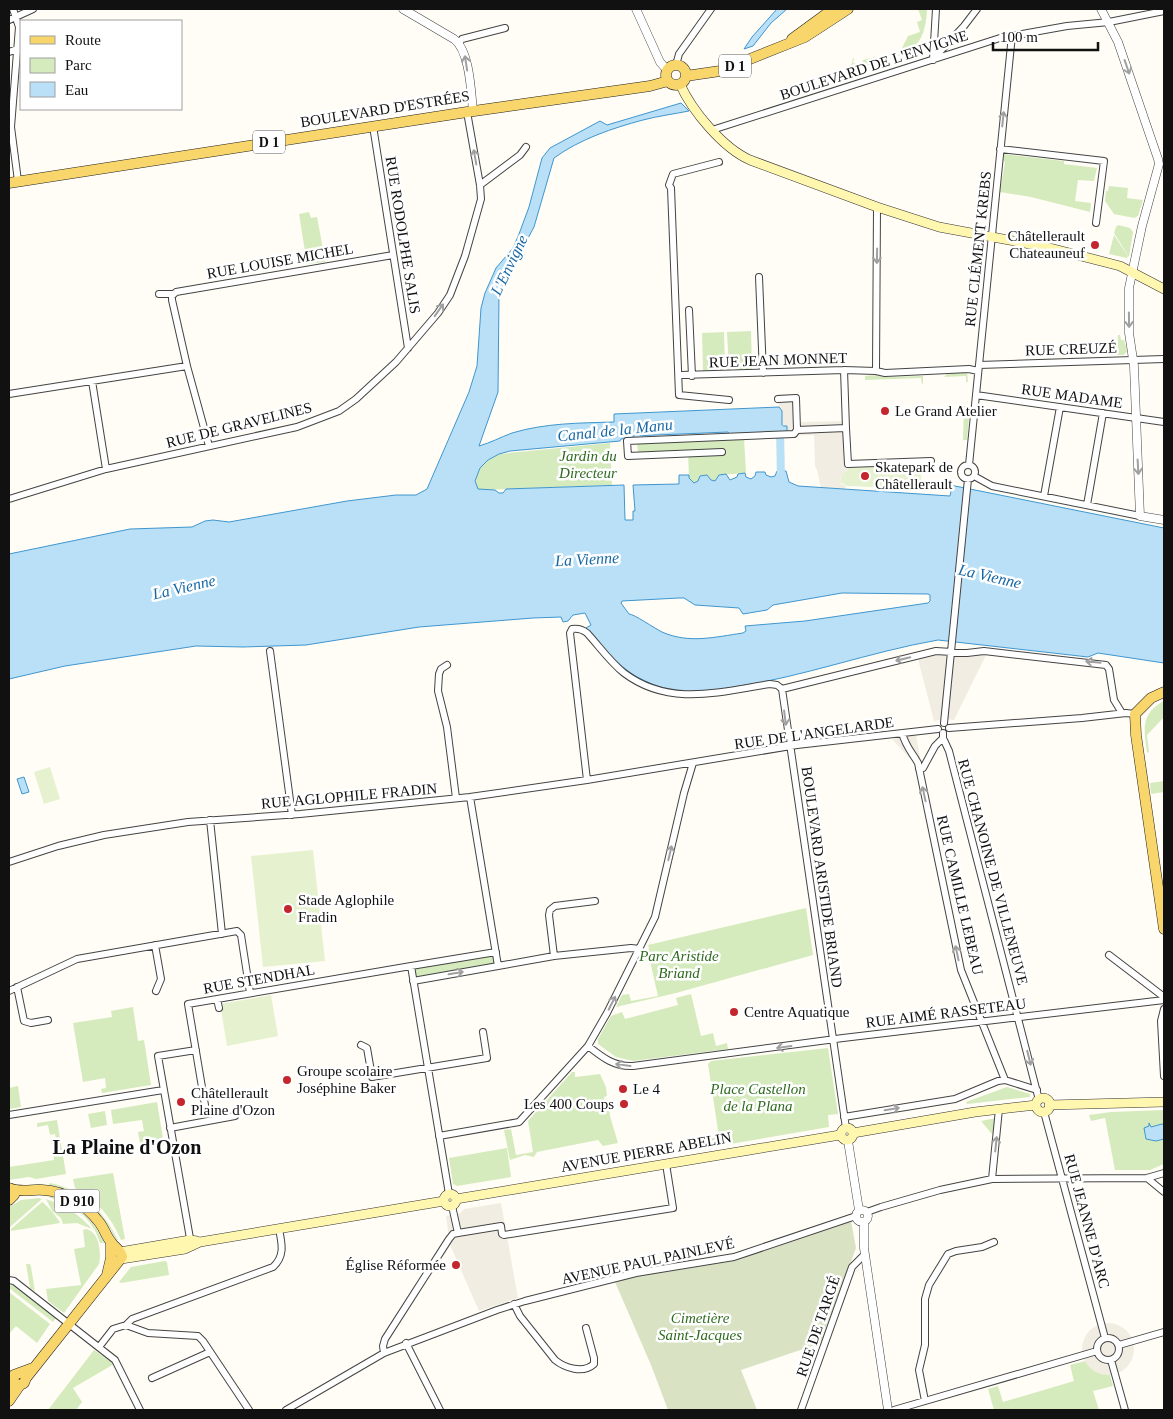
<svg xmlns="http://www.w3.org/2000/svg" width="1173" height="1419" font-family="'Times New Roman',serif">
<style>
.green{fill:#d5ebbd}
.cemetery{fill:#d9e3c4}
.pitch{fill:#e6f2cf}
.plaza{fill:#f1ede2}
.water{fill:#b9e0f7;stroke:#3f96cf;fill-rule:evenodd}
.lines{fill:none;stroke-linecap:round;stroke-linejoin:round}
.canal{stroke:#b9e0f7;stroke-width:8}
.minor-casing{stroke:#444;stroke-width:8}
.tertiary-casing{stroke:#444;stroke-width:9}
.secondary-casing{stroke:#333;stroke-width:10}
.primary-casing{stroke:#222;stroke-width:11}
.minor{stroke:#fff;stroke-width:6}
.tertiary{stroke:#fff;stroke-width:8}
.secondary{stroke:#fff6b0;stroke-width:9}
.primary{stroke:#f9d66b;stroke-width:10}
.oneway{stroke:#a0a0a0}
.poi-dot{fill:#c4262e;stroke:#fff;stroke-width:2}
.labels{text-anchor:middle;dominant-baseline:central;stroke-width:5;stroke-linejoin:round;paint-order:stroke}
.shield{fill:#fff;stroke:#585858;stroke-width:1}
.shield-label{font-size:14px;font-weight:bold;fill:#111}
.street-label{font-size:15px;fill:#111;stroke:#fff}
.poi-label{font-size:15px;fill:#111;stroke:#fff;text-anchor:start}
.park-label{font-size:15px;font-style:italic;fill:#2f6b1f;stroke:#fff}
.water-label{font-size:16px;font-style:italic;fill:#1768a6;stroke:#fff}
.district-label{font-size:20px;font-weight:bold;fill:#111;stroke:#fff}
</style>
<rect width="100%" height="100%" fill="#fffdf5"/>
<!-- green -->
<path class="green" d="M918 9H927C926 31 921 49 898 56L908 36 920 32 917 22 922 20Z
M875 57 881 61 850 71 853 58H854L853 63 862 65 863 60Z
M1004 154 1064 161V164L1097 168 1094 181 1078 180 1075 201 1091 203 1090 212 1031 197 1000 192 1005 162 1003 160Z
M1109 186 1128 188 1127 198 1143 200 1138 216 1134 218 1114 214 1105 201 1106 191H1108Z
M309 212 311 218 317 217 323 249 319 250 318 247 311 248V252L308 253 309 257H312L313 259 324 257 325 262 307 264 299 214Z
M1118 225 1130 228 1133 232 1129 257 1114 233 1116 227Z
M1114 235 1128 256 1127 258 1109 254Z
M751 331 752 369 729 370 727 332Z
M724 332 725 370 703 371 702 333Z
M1118 335H1120L1121 340H1124L1127 351 1124 355H1111V354L1117 353Z
M967 372 968 382H966V376L944 377 948 373Z
M877 375 885 377 923 376V384H922L921 378 865 380V376Z
M964 406H970L967 440H963Z
M744 438 746 473 719 475 715 481 700 476 698 481 694 483 689 478 688 451 638 453 637 443Z
M610 443 612 485 481 490 478 489C469 474 487 459 499 454Z
M1164 701V717L1147 735 1149 752 1147 753C1144 729 1140 714 1164 701Z
M1164 781V792L1151 794 1150 783Z
M806 908 813 955 676 993 616 1007 622 995 629 994 631 1001 658 996 650 961 642 962 649 948 648 945Z
M492 955 494 962 492 964 418 977 415 976V968Z
M691 994 701 1036 713 1033 716 1046 727 1043 728 1049 633 1061 616 1057 598 1044V1039L611 1016 622 1012 625 1019 678 1005 676 998Z
M133 1007 138 1041 144 1040 151 1085 102 1093 101 1089 106 1088 105 1078 83 1082 73 1023 112 1017 111 1011Z
M828 1048 838 1114 828 1115 829 1127 689 1151 683 1147 686 1142 719 1137 708 1064 711 1061Z
M572 1072H575V1077L600 1074 606 1087 607 1096 604 1097 606 1106H609L610 1116 618 1143 603 1146 598 1140 537 1152 534 1157 525 1155 510 1160 504 1130 511 1129 516 1155 533 1152 528 1121Z
M18 1086 21 1107 9 1109V1088Z
M1007 1087 1030 1094V1097L967 1104 966 1102Z
M157 1102 164 1145 141 1149 138 1132 144 1131 142 1120 113 1124 111 1110Z
M1164 1110V1164L1150 1170H1115L1105 1118 1091 1121 1089 1115 1111 1112Z
M105 1111 107 1125 91 1128 88 1114Z
M996 1118 995 1134 991 1133 981 1121Z
M57 1120 66 1174 36 1179 29 1177 9 1180V1167L54 1160 51 1139 56 1138 55 1134 50 1135 48 1125 37 1127V1123Z
M507 1148 511 1177 457 1186 453 1184 449 1158Z
M113 1173 125 1239 121 1240C111 1216 96 1200 75 1188L73 1179Z
M50 1183C81 1189 104 1211 118 1240H116C103 1211 80 1191 49 1185Z
M47 1196C73 1200 94 1219 104 1243H100C95 1225 82 1211 65 1203 59 1200 51 1199 47 1196Z
M39 1198 42 1199 10 1227 9 1207 21 1200Z
M46 1199C64 1205 79 1214 92 1229L77 1223 63 1224 61 1218 52 1211Z
M42 1202C45 1203 59 1219 60 1223L11 1231V1229Z
M86 1229C87 1229 93 1232 93 1233 100 1239 101 1256 99 1264L64 1313 48 1301 46 1289 81 1285 74 1249 85 1247 83 1230Z
M165 1261 167 1262 169 1275 121 1283 119 1282 131 1267Z
M26 1264H30L31 1267 35 1291 30 1288Z
M11 1284 56 1318 53 1322 9 1288Z
M9 1292 50 1324 37 1343 16 1326 9 1334Z
M94 1350 114 1364 73 1388 82 1402 76 1410H48Z
M1085 1361 1094 1371 1110 1375 1113 1386 1093 1391 1099 1410H994L988 1389 998 1386 1003 1402 1074 1381 1070 1365Z"/>
<!-- cemetery -->
<path class="cemetery" d="M851 1221 856 1248 821 1343 741 1370 757 1410H668L651 1365 615 1282 633 1277 734 1261Z"/>
<!-- pitch -->
<path class="pitch" d="M924 465V475H921L922 489 847 486 840 482 842 474 848 470V468Z
M50 767 60 799 44 804 34 772Z
M313 850 325 961 263 967 251 856Z
M271 995 278 1036 227 1046 220 1004Z"/>
<!-- plaza -->
<path class="plaza" d="M778 394H799L800 422 846 421 848 470 842 475 840 480 841 484 846 486 845 489 821 488 817 470 815 466 814 435 787 436 782 426V411L779 407Z
M939 653 986 655 954 720 944 719 934 721 918 659Z
M916 735 921 762 915 764 892 739Z
M501 1203 518 1298 479 1311 450 1245 446 1216 459 1214 464 1209Z
M1082 1349a26 26 0 1 1 52 0a26 26 0 1 1-52 0Z"/>
<!-- water -->
<path class="water" d="M777 9H787L771 23 753 46 744 49 752 37Z
M681 103 689 111C674 114 658 116 643 120 613 128 580 139 554 158L534 227 502 287 499 295 498 392 479 446C490 443 501 437 512 433 545 423 580 423 614 422V414L779 407 782 411V426H787V432L729 434 728 432 633 436V438L621 439 620 441 510 451 499 454 488 460 480 468 475 481 478 489 495 490 499 493H503L506 489 624 485 625 520H633V511H635L633 485 679 484V475H689V478L694 483 698 481 700 476 707 475 711 480 715 481 719 475 726 474 730 480 737 477 738 474 745 473 746 477 751 479 755 476 756 472H765L766 475 771 477 775 476 777 471H786L789 482 798 486 950 496 952 486H955L1164 528V663L1098 653 1088 657 938 640C869 652 803 677 734 687 721 689 706 693 693 692 677 692 659 688 645 681 620 670 604 648 586 628L591 625 585 613 573 615 568 621 563 622 561 617 533 618 419 627 306 645 243 647 196 646 65 666 9 679V554L130 529 192 527 205 521 213 520 229 522 347 501 396 495H416L427 489 469 392 477 366 481 308 485 293 496 268 513 248 519 234 529 207 542 158 550 148 600 121 607 125ZM842 593 928 594 930 595V601L928 603 805 621 745 626 746 631 743 633C715 637 689 644 662 632 654 628 634 614 629 614L621 603 622 601 679 598H684L695 605 739 608 743 614 767 610 773 605Z
M24 777 29 792 22 794 17 779Z
M1149 1123 1151 1127 1162 1124 1164 1125V1139L1156 1141 1146 1139 1144 1128 1149 1126Z"/>
<g class="lines">
<!-- canal -->
<path class="canal" d="M780 429 781 480"/>
<!-- minor casing -->
<g class="minor-casing">
<path id="minor" d="M13 9 19 27 11 127 18 181
M9 20 33 9
M459 43 462 39 505 28
M9 52 17 49
M933 59 964 26 977 9
M933 60 936 9
M676 65 679 54 711 9
M373 126 408 348
M712 130 1000 38 1067 26 1109 22 1164 11
M1000 149 1104 161 1096 223
M719 162 673 174 669 185 671 188 679 395 729 400
M480 185 520 155 526 147
M759 277 763 373
M159 294H173
M689 310 692 376
M979 365 1164 359
M187 366 172 300V296L176 292 393 255
M844 370 846 428
M876 371 877 207
M681 375 844 370 876 371 885 373 969 369 978 371
M92 381 106 469
M9 394 187 366 209 446
M976 395 1164 422
M778 399 796 398 797 430
M722 452 628 456 627 441 794 434 797 430 846 428 848 464 931 461
M969 465 1012 35
M961 472a7 7 0 1 1 14 0a7 7 0 1 1-14 0Z
M974 476 992 486 1140 516
M1044 496 1060 407
M9 499 106 469 297 427 339 411 356 399 396 362 438 313 450 295 465 256 481 199 480 185 467 112
M1087 505 1103 413
M270 651 292 815
M447 665 441 669 439 674 438 691 447 727 456 798
M782 689 846 1128
M944 723 968 479
M949 728 1082 718 1126 713 1135 714
M902 733C906 747 911 751 918 763L961 970 1005 1080
M943 733V738L949 751 1039 1100
M919 769 923 768 935 746 943 738
M587 780 570 633 572 629C578 628 582 629 587 633 599 646 610 662 624 673 669 707 719 692 770 684L777 685 782 689 936 651 967 653 984 651 1106 665 1109 669 1114 700 1122 713
M470 797 498 966 554 956 631 948 640 949
M210 820 222 934
M9 862 58 846 104 835 188 822 300 814 470 797 587 780 797 745 938 729
M155 945 161 979 156 991
M1109 955 1164 997
M554 956 549 915 550 910 555 906 595 901
M411 966 496 952
M413 981 498 966
M17 987 24 1021 31 1023 48 1020
M9 991 77 959 237 931 241 935 250 993
M217 999 219 1008
M1164 1009 1161 1021 1164 1076
M361 1045 367 1048 372 1077 487 1058 483 1032
M588 1046C602 1057 614 1067 633 1066L843 1038 1164 1000
M206 1111 188 1004 411 966 449 1194
M1044 1112 1105 1338
M9 1115 163 1090
M844 1117 955 1099 998 1081 1005 1080 1037 1090
M170 1128 235 1116
M439 1136 519 1122 588 1046 607 1013 655 917 684 793 693 763
M1147 1178 1164 1192
M992 1179 999 1109
M867 1212 881 1207 940 1190 992 1179 1147 1178 1164 1173
M458 1233 501 1226 502 1234 504 1235 673 1208 666 1164
M191 1244 158 1056 196 1050
M9 1280 14 1281 115 1360 140 1410
M514 1304 520 1316 555 1360C565 1368 583 1374 594 1364V1358L586 1328
M126 1325 148 1333 198 1336 203 1341 249 1410
M1097 1349a11 11 0 1 1 22 0a11 11 0 1 1-22 0Z
M406 1343 440 1410
M1119 1345 1164 1332
M99 1347 113 1329 126 1325 132 1319 273 1267C285 1256 282 1244 279 1229
M384 1353 383 1346 385 1339 449 1239 453 1234 458 1233 452 1206
M1111 1360 1125 1410
M152 1378 210 1352
M925 1401 919 1370 925 1345V1299L929 1285 948 1254 956 1251 982 1247 994 1242
M286 1410 384 1353 497 1310 525 1301 636 1273 734 1257 856 1216
M801 1410 852 1267 865 1254
M894 1410 1097 1351"/>
</g>
<!-- tertiary casing -->
<g class="tertiary-casing">
<path id="tertiary" d="M403 9 454 39C470 51 471 92 473 111
M636 9 660 62 667 70
M1101 9 1118 42 1158 159 1159 164 1142 226 1129 288V333L1134 366 1140 516 1164 520
M848 1141 859 1210
M856 1216a6 6 0 1 1 12 0a6 6 0 1 1-12 0Z
M864 1222V1248L888 1410"/>
</g>
<!-- secondary casing -->
<g class="secondary-casing">
<path id="secondary" d="M680 84C692 111 723 148 750 160L877 207 939 227 1046 247 1120 266 1164 289
M1036 1105a7 7 0 1 1 14 0a7 7 0 1 1-14 0Z
M1049 1105 1164 1102
M841 1134a6 6 0 1 1 12 0a6 6 0 1 1-12 0Z
M853 1133 975 1112 1036 1105
M444 1200a6 6 0 1 1 12 0a6 6 0 1 1-12 0Z
M456 1199 840 1135
M120 1252 190 1240 197 1241
M121 1259 185 1249 200 1242 444 1201"/>
</g>
<!-- primary casing -->
<g class="primary-casing">
<path id="primary" d="M792 39 833 9
M666 75a10 10 0 1 1 20 0a10 10 0 1 1-20 0Z
M686 76 720 71 805 37 848 9
M9 183 467 112 650 86 668 81
M1164 692 1151 698 1135 714 1136 735 1164 929
M9 1188C20 1193 32 1189 43 1190 65 1191 86 1205 99 1222 104 1228 106 1236 111 1242 114 1247 121 1250 122 1257L26 1378 24 1383 20 1385 9 1401
M9 1200 14 1195 12 1190
M107 1275 111 1258V1243
M13 1395 14 1375 33 1368"/>
</g>
<!-- minor -->
<use href="#minor" class="minor"/>
<!-- tertiary -->
<use href="#tertiary" class="tertiary"/>
<!-- secondary -->
<use href="#secondary" class="secondary"/>
<!-- primary -->
<use href="#primary" class="primary"/>
</g>
<!-- one-way arrows -->
<defs><path id="oneway-shaft" d="M-6 0H5M1.5-3L5.5 0L1.5 3" fill="none" stroke-width="1.6" stroke-linecap="round" stroke-linejoin="round" transform="scale(1.25)"/></defs>
<g class="oneway">
<use href="#oneway-shaft" transform="translate(466 63) rotate(-99)"/>
<use href="#oneway-shaft" transform="translate(1127 67) rotate(71)"/>
<use href="#oneway-shaft" transform="translate(1003 119) rotate(-84)"/>
<use href="#oneway-shaft" transform="translate(475 157) rotate(-100)"/>
<use href="#oneway-shaft" transform="translate(877 256) rotate(91)"/>
<use href="#oneway-shaft" transform="translate(439 310) rotate(-55)"/>
<use href="#oneway-shaft" transform="translate(1129 320) rotate(89)"/>
<use href="#oneway-shaft" transform="translate(1138 467) rotate(87)"/>
<use href="#oneway-shaft" transform="translate(903 659) rotate(166)"/>
<use href="#oneway-shaft" transform="translate(1093 662) rotate(-174)"/>
<use href="#oneway-shaft" transform="translate(785 718) rotate(83)"/>
<use href="#oneway-shaft" transform="translate(924 794) rotate(-102)"/>
<use href="#oneway-shaft" transform="translate(670 853) rotate(-77)"/>
<use href="#oneway-shaft" transform="translate(957 953) rotate(-102)"/>
<use href="#oneway-shaft" transform="translate(456 973) rotate(-10)"/>
<use href="#oneway-shaft" transform="translate(612 1003) rotate(-63)"/>
<use href="#oneway-shaft" transform="translate(784 1047) rotate(172)"/>
<use href="#oneway-shaft" transform="translate(1029 1058) rotate(76)"/>
<use href="#oneway-shaft" transform="translate(623 1065) rotate(-172)"/>
<use href="#oneway-shaft" transform="translate(892 1109) rotate(-9)"/>
<use href="#oneway-shaft" transform="translate(996 1144) rotate(-84)"/>
</g>
<!-- markers -->
<g class="poi-dot">
<circle cx="1095" cy="245" r="5"/>
<circle cx="885" cy="411" r="5"/>
<circle cx="865" cy="476" r="5"/>
<circle cx="288" cy="909" r="5"/>
<circle cx="734" cy="1012" r="5"/>
<circle cx="287" cy="1080" r="5"/>
<circle cx="623" cy="1089" r="5"/>
<circle cx="181" cy="1102" r="5"/>
<circle cx="624" cy="1104" r="5"/>
<circle cx="456" cy="1265" r="5"/>
</g>
<g class="labels">
<!-- shield labels -->
<g class="shield">
<rect x="719" y="54.5" width="32" height="23" rx="4"/>
<rect x="253" y="130.5" width="32" height="23" rx="4"/>
<rect x="54.5" y="1189.5" width="45" height="23" rx="4"/>
</g>
<g class="shield-label">
<text x="735" y="66">D 1</text>
<text x="269" y="142">D 1</text>
<text x="77" y="1201">D 910</text>
</g>
<!-- street labels -->
<g class="street-label">
<text transform="translate(874 65) rotate(-18)">BOULEVARD DE L'ENVIGNE</text>
<text transform="translate(385 109) rotate(-9)">BOULEVARD D'ESTRÉES</text>
<text transform="translate(403 235) rotate(81)">RUE RODOLPHE SALIS</text>
<text transform="translate(978 249) rotate(-84)">RUE CLÉMENT KREBS</text>
<text transform="translate(280 261) rotate(-10)">RUE LOUISE MICHEL</text>
<text transform="translate(1071 349) rotate(-2)">RUE CREUZÉ</text>
<text transform="translate(778 360) rotate(-2)">RUE JEAN MONNET</text>
<text transform="translate(1072 396) rotate(8)">RUE MADAME</text>
<text transform="translate(239 425) rotate(-14)">RUE DE GRAVELINES</text>
<text transform="translate(814 733) rotate(-8)">RUE DE L'ANGELARDE</text>
<text transform="translate(349 796) rotate(-5)">RUE AGLOPHILE FRADIN</text>
<text transform="translate(993 872) rotate(75)">RUE CHANOINE DE VILLENEUVE</text>
<text transform="translate(822 877) rotate(82)">BOULEVARD ARISTIDE BRIAND</text>
<text transform="translate(960 895) rotate(77)">RUE CAMILLE LEBEAU</text>
<text transform="translate(259 979) rotate(-10)">RUE STENDHAL</text>
<text transform="translate(946 1013) rotate(-7)">RUE AIMÉ RASSETEAU</text>
<text transform="translate(646 1152) rotate(-10)">AVENUE PIERRE ABELIN</text>
<text transform="translate(1087 1221) rotate(75)">RUE JEANNE D'ARC</text>
<text transform="translate(648 1261) rotate(-12)">AVENUE PAUL PAINLEVÉ</text>
<text transform="translate(818 1326) rotate(-71)">RUE DE TARGÉ</text>
</g>
<!-- poi labels -->
<g class="poi-label">
<text x="1085" y="236" text-anchor="end">Châtellerault<tspan x="1085" dy="17">Chateauneuf</tspan></text>
<text x="895" y="411">Le Grand Atelier</text>
<text x="875" y="467">Skatepark de<tspan x="875" dy="17">Châtellerault</tspan></text>
<text x="298" y="900">Stade Aglophile<tspan x="298" dy="17">Fradin</tspan></text>
<text x="744" y="1012">Centre Aquatique</text>
<text x="297" y="1071">Groupe scolaire<tspan x="297" dy="17">Joséphine Baker</tspan></text>
<text x="633" y="1089">Le 4</text>
<text x="191" y="1093">Châtellerault<tspan x="191" dy="17">Plaine d'Ozon</tspan></text>
<text x="614" y="1104" text-anchor="end">Les 400 Coups</text>
<text x="446" y="1265" text-anchor="end">Église Réformée</text>
</g>
<!-- park labels -->
<g class="park-label">
<text x="588" y="456">Jardin du<tspan x="588" dy="17">Directeur</tspan></text>
<text x="679" y="956">Parc Aristide<tspan x="679" dy="17">Briand</tspan></text>
<text x="758" y="1089">Place Castellon<tspan x="758" dy="17">de la Plana</tspan></text>
<text x="700" y="1318">Cimetière<tspan x="700" dy="17">Saint-Jacques</tspan></text>
</g>
<!-- water labels -->
<g class="water-label">
<text transform="translate(509 265) rotate(-64)">L'Envigne</text>
<text transform="translate(615 430) rotate(-6)">Canal de la Manu</text>
<text transform="translate(587 559) rotate(-3)">La Vienne</text>
<text transform="translate(990 576) rotate(13)">La Vienne</text>
<text transform="translate(184 587) rotate(-13)">La Vienne</text>
</g>
<!-- district labels -->
<g class="district-label">
<text x="127" y="1147">La Plaine d'Ozon</text>
</g>
</g>
<!-- border -->
<rect width="1173" height="1419" fill="none" stroke="#111111" stroke-width="20"/>
<!-- legend -->
<rect x="20" y="20" width="162" height="90" fill="#ffffff" stroke="#a0a0a0"/>
<rect x="30" y="36" width="25" height="8" fill="#f9d66b" stroke="#a0a0a0"/>
<text x="65" y="45" font-size="15" fill="#111111">Route</text>
<rect x="30" y="58" width="25" height="15" fill="#d5ebbd" stroke="#a0a0a0"/>
<text x="65" y="70" font-size="15" fill="#111111">Parc</text>
<rect x="30" y="82" width="25" height="15" fill="#b9e0f7" stroke="#a0a0a0"/>
<text x="65" y="95" font-size="15" fill="#111111">Eau</text>
<!-- scale -->
<path d="M993 42v8h105v-8" fill="none" stroke="#111111" stroke-width="2.5"/>
<text x="1000" y="42" font-size="15" fill="#111111" stroke="#ffffff" stroke-width="4" paint-order="stroke">100 m</text>
</svg>
